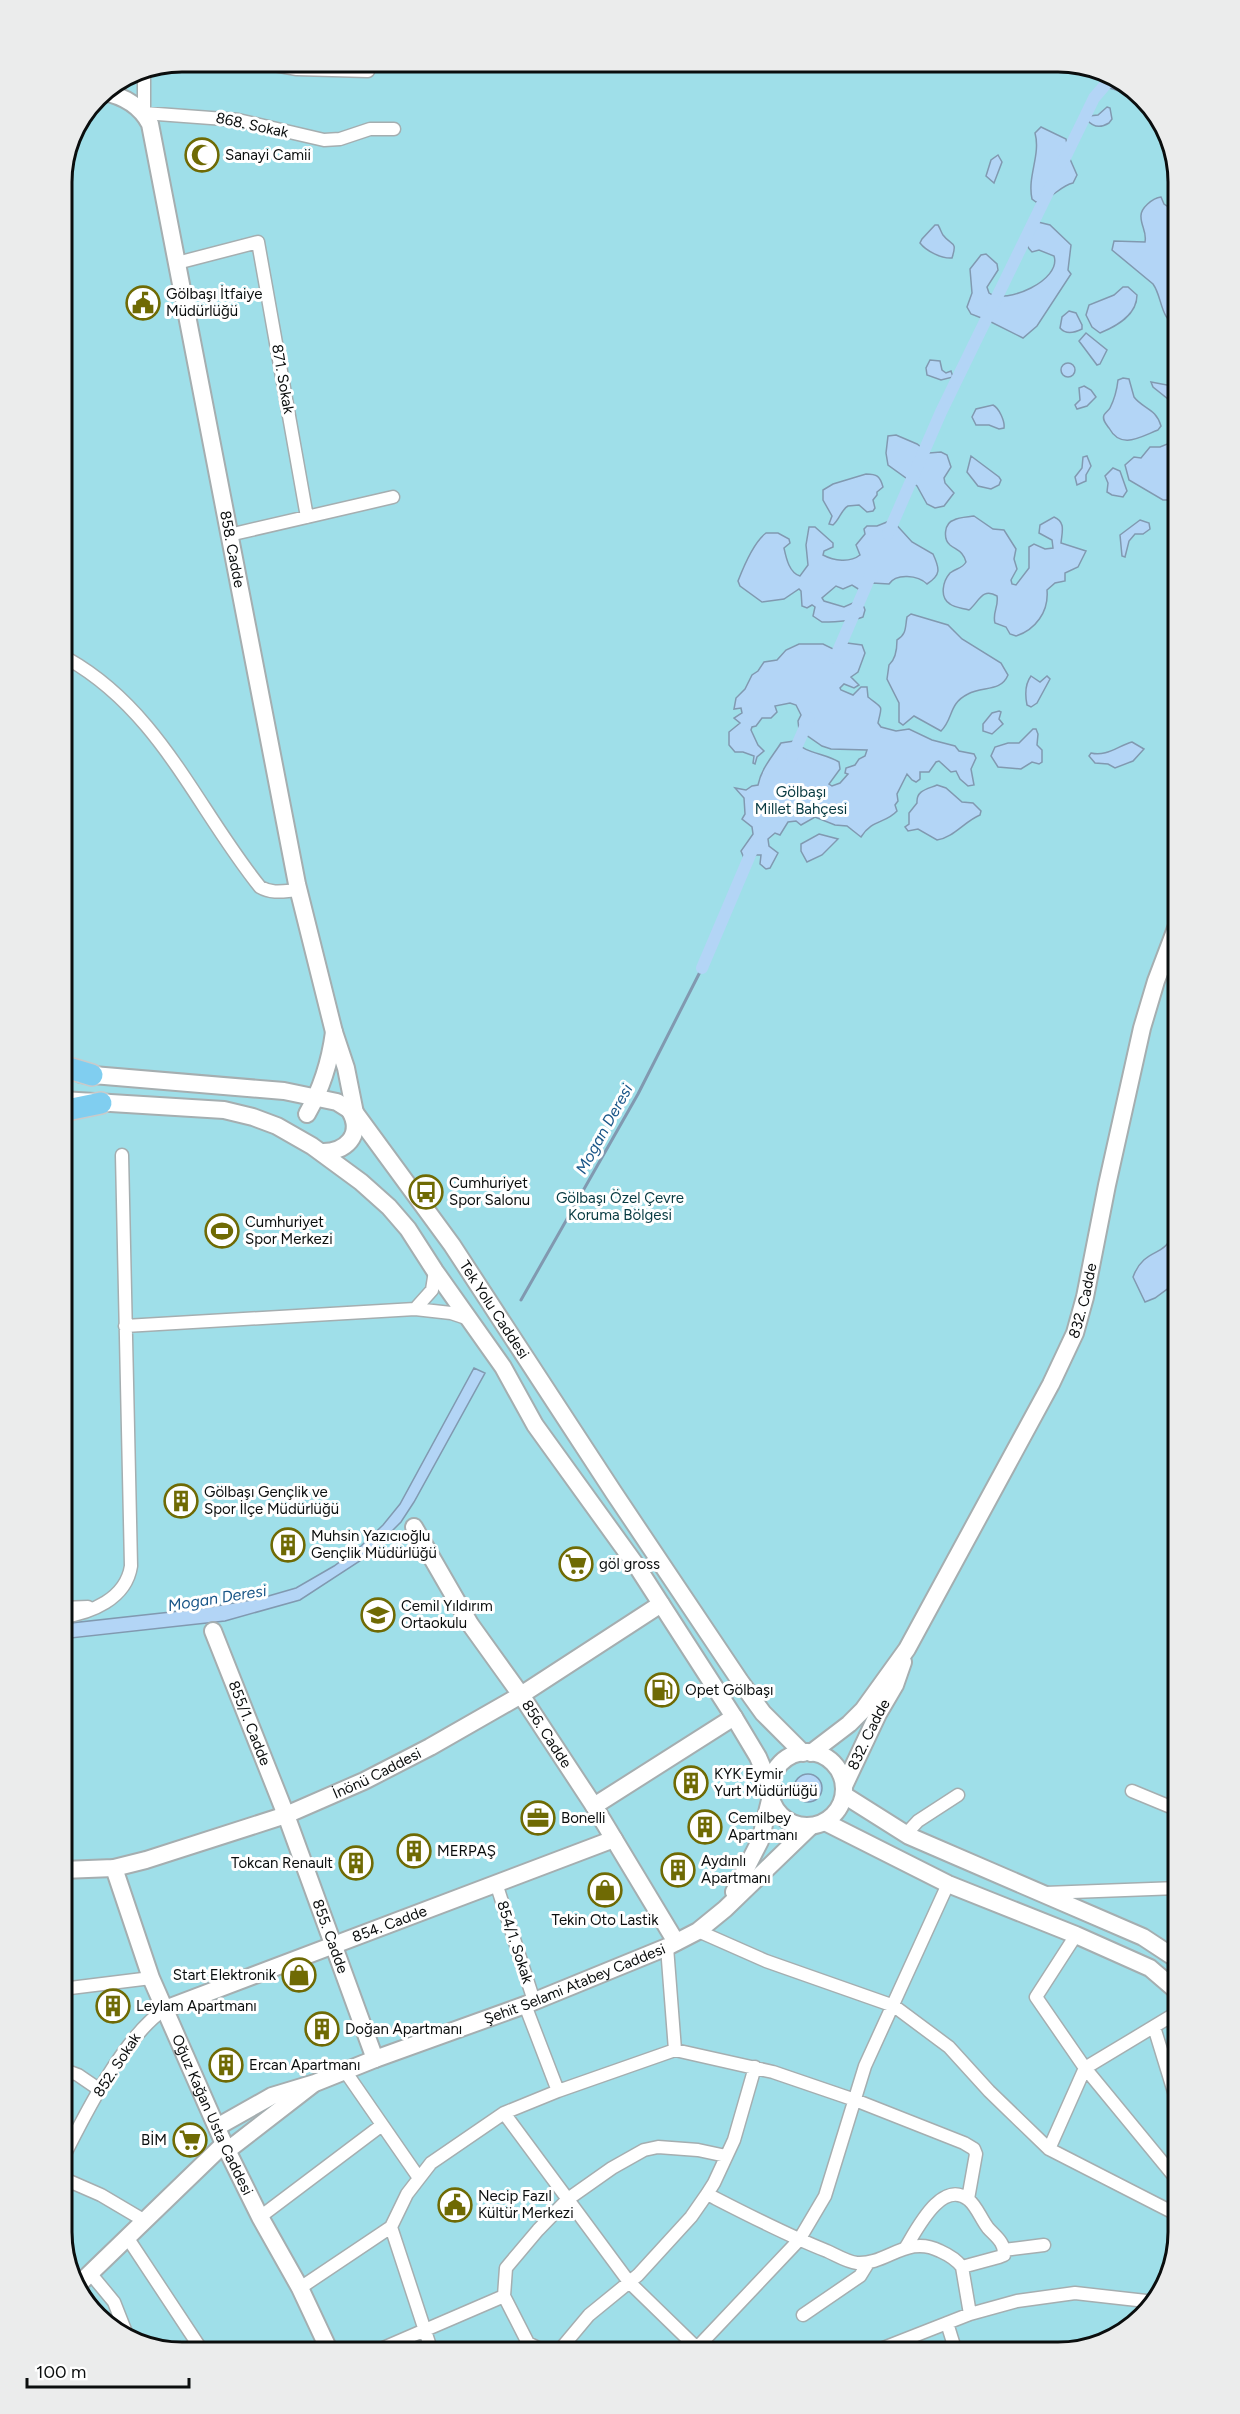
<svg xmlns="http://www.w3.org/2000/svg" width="1240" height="2414" font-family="Figtree,sans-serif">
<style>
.green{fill:#9fdfe9}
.water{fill:#b3d5f6;stroke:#8199b0;stroke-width:1.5}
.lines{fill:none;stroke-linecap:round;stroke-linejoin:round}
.stream{stroke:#8199b0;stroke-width:3}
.canal{stroke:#b3d5f6;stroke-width:12}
.street-casing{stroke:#a5aeb0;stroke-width:15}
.secondary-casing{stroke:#a5aeb0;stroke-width:20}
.highway-casing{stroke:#c9caca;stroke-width:24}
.street{stroke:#fff;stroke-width:12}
.secondary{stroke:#fff;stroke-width:16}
.highway{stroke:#80cef0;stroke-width:21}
.labels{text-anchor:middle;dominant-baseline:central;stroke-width:6;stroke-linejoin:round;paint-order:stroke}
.street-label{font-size:15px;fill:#0b0e0e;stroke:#fff}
.poi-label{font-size:15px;fill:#0b0e0e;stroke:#fff;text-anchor:start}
.park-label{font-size:15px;fill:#073a41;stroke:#fff}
.water-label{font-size:16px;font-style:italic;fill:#195688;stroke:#fff}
.rim{fill:none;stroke:#0b0e0e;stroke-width:3}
</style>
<rect width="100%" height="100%" fill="#e7f0f2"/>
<!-- green -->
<path class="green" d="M182 62H1067L1131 86 1169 136 1178 182V2233L1158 2299 1104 2343 1058 2352H174L109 2328 71 2278 62 2232V174L71 135 97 96 136 71Z"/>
<!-- water -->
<path class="water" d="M1111 78 1131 86 1159 122 1157 123C1140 108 1132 93 1109 88Z
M1107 107 1110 108 1112 119 1109 123C1101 128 1093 127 1087 120L1089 116 1098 115Z
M1041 127 1066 139 1070 159 1077 175 1073 183C1059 186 1051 201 1036 202L1032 199C1027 176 1041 155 1035 133Z
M998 155 1002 162 994 183 986 176 991 160Z
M1161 197 1164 204 1176 212 1178 210V226L1176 229 1178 234V327C1159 318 1163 298 1153 284L1112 250 1114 241 1145 242C1147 232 1141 226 1141 217 1140 208 1153 198 1161 197Z
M1038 222 1050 225 1071 245 1068 270 1071 274 1037 326 1023 338 989 321 971 314 967 307 972 293 970 269 981 255 986 254 997 264 998 270 987 287 989 293C1006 305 1062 280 1054 256L1039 250 1032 252C1024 245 1024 236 1027 226Z
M935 225H938C940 228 941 232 943 235 951 246 958 240 952 258 942 259 926 251 920 243L922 239Z
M1123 287H1128L1137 295C1137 315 1117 326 1100 333L1092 327 1086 315 1089 305 1114 295Z
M1069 311 1076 313 1082 325V329C1074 333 1066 335 1060 328L1062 317Z
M1086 333 1107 350 1100 364 1097 365 1079 341Z
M930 360 940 361 942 370 946 373 951 371 953 377 941 380 927 375 926 368Z
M1061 370a7 7 0 1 1 14 0a7 7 0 1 1-14 0Z
M1123 378 1129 379 1134 397C1143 409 1156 408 1161 426L1158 430C1140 437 1121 450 1109 428 1106 424 1102 420 1104 415 1105 413 1109 410 1110 408 1114 400 1117 389 1118 380Z
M1151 382 1178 387V407L1153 387Z
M1084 386 1091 390 1096 397 1087 406 1077 409 1075 405 1080 400 1079 388Z
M993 405C999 408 1005 421 1004 428L999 429 989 425H976L972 417 976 409Z
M1178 433V473C1173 478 1174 492 1167 500H1163L1129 480 1125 465 1134 457 1141 458 1150 447H1160L1170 443Z
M896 435 917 444 929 453 941 452 947 455 951 467 944 478 945 483 954 493 944 506 935 508 927 504 917 486 888 465 886 453 888 436Z
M971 456 999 477 1001 480 999 485 991 489 978 486 967 472Z
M1087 456 1091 466 1086 475V481L1077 485 1075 477 1082 468 1083 457Z
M1113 468 1120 471 1127 491 1123 497 1112 495 1107 492 1108 483 1105 476Z
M866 474C877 474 880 476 883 487L877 492V495L873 500 875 508 873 511 867 512 859 505 848 506C841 510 840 519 833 525L829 524 832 516 823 500V490L833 484Z
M974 516 993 529 1004 530 1016 549 1014 559 1017 569 1011 580 1012 584 1016 585 1029 568V547L1034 544 1045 549 1053 548 1052 540 1039 533 1040 525 1054 517C1066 522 1062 532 1061 543L1086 551 1078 567 1065 573V581L1055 583 1047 590C1049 612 1035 630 1016 636L1010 634 1006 627 995 623C992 613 999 606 997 596 982 587 979 602 969 610 963 608 955 608 950 604 939 597 943 581 950 573 956 568 962 569 966 562 963 551 958 551 950 545 943 539 944 523 954 520 959 517 968 517 974 516Z
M892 520 912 542 933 554C940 569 941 575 927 584 918 575 896 573 889 584L872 583 860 590 852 585 843 589 836 586 822 598 824 601 844 607 855 602 864 607 865 610 863 617C852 621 834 622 822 622L813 616 815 607 812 605 807 608 802 606 801 591 799 589 784 599 762 602 740 586 738 581C743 568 754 542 766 533H778L789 539 790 543 784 548C786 557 789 573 800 576L808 565 806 545 809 527H815L833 543V547L824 551 823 555C834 561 850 563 860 555L856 545 865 534 864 529 867 526H877Z
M1140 520 1149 523 1150 529 1143 534H1135L1129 541 1125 557 1122 556 1120 535Z
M911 614 948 625 962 639 1001 663 1008 675C1001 692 983 686 968 694 948 704 954 718 941 731L914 716 903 725 899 722V703L887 679 889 665C896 659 897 649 897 640 907 634 905 627 907 617Z
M847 643 862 645 865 653 858 672 851 677 859 685 854 688 844 684 840 688 841 690 853 695 861 687H867L868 697C884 710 882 704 878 723L881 727 896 731 909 729 932 740 955 746 959 751 974 754 976 758 971 769 974 785 968 786 960 779 956 771 951 772 939 761 936 762 929 772H920V779L916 782 912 780 907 774 897 794 898 801 895 805 897 811C885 824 872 819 861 837L847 826 835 825 815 817 801 825 796 821 788 822 780 835 775 833 768 839 769 846 778 853 770 868 766 869 760 864 761 855H756L749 862 744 858 741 851 753 834 752 827 742 819 745 814 744 798 735 788 746 790 752 786 758 785C761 769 772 757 781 743L794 741C806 754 825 753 839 762L840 769 829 784 832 786 840 783 848 774 845 773 846 768 855 765 859 759 865 756 867 750 831 749 822 746 799 730 798 721 801 715 796 705 790 703 775 706 777 712 771 718H762L756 726 752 727 751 730 758 745 764 751 757 757 755 764 753 763 754 756 743 752H735L729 745V732L740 723 734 718 742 713 741 708 734 709 736 698 745 689 752 675 758 671 764 662 777 660 786 650 799 644H823L833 649Z
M1031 676 1040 682 1047 676 1050 679 1037 703 1031 707 1027 705C1025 695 1025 684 1031 676Z
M999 711 1001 712 999 719 1003 724 992 734 983 731V724L992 713Z
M1033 729H1036L1038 734 1037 745 1042 750V762L1039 764 1032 762 1021 769 998 767 991 756 995 747 1008 743H1019Z
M1132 742 1144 749 1133 761 1115 768 1108 764 1095 763 1089 756 1091 753C1106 757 1118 746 1132 742Z
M937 785 946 788 962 802 973 803 981 811 980 815C965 821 953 838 937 840L918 829 908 831 905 827 909 824V813L917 803C916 790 928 789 937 785Z
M819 834 838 839 822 855 807 862 801 851V844Z
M1178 1201V1281L1155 1298 1145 1302 1133 1277C1147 1239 1180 1264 1168 1213Z
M474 1368 485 1373 414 1502 401 1522 366 1557 300 1600 225 1621 62 1639V1624L198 1609 258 1599 296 1588 334 1566 361 1546 383 1525 400 1504Z
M794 1788a14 14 0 1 1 28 0a14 14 0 1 1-28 0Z"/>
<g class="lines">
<!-- stream -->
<path class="stream" d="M521 1300 638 1094 702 968"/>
<!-- canal -->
<path class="canal" d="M1063 162 1094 98 1111 78
M888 534 941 412 1051 186
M835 658 872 572
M792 757 809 718
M702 968 753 848"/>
<!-- street casing -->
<g class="street-casing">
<path id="street" d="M257 62 297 69 368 71
M144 69V113L238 120 324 140 340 139 370 129H394
M70 139 79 123
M177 263 258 242 307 517
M229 535 393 497
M68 659C160 711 197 809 260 887 272 894 284 891 298 890
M435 1271 432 1290 415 1309 451 1313 469 1319
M125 1326 415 1309
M62 1608 88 1607
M62 1617C91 1613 126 1599 131 1566L122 1155
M1132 1791 1178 1810
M906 1834 918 1821 958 1795
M496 1883 534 2001
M1045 1893 1178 1888
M698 1931 766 1961 894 2006 949 2047 989 2091 1049 2149 1178 2215
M1076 1935 1036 1997 1085 2068 1178 2181
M62 1989 151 1978
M525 2005 558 2091
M1154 2027 1178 2105
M675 2050 773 2072 855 2100 964 2143 974 2149 976 2154 968 2199
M62 2069 78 2075 100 2090
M345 2071 419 2178
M504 2113 629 2282 701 2352
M1049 2149 1085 2068 1178 2012
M62 2160C84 2116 124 2036 165 2009
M1174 2174 1178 2146
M62 2178 101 2195 145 2221
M707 2194C746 2214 786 2235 827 2251 836 2255 847 2262 857 2263 887 2265 907 2234 940 2251 949 2255 956 2259 962 2267L970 2314
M260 2217 382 2125
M127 2237 203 2352
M906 2247C917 2229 942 2178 969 2200 977 2207 981 2219 988 2228 995 2236 1005 2242 1004 2255L999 2257 962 2267
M1004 2250 1044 2245
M90 2273 114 2302 127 2335
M300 2288 391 2227
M504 2296 528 2343 546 2352
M803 2315 860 2276 868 2263
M947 2323 956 2352
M374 2352 504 2296 506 2268 538 2230 568 2199 612 2168 644 2150 658 2147 698 2150 726 2156
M432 2352 391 2227 407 2194 431 2163 504 2113 558 2091 675 2050 667 1947
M558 2352 589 2315 638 2275 691 2217 707 2194 714 2183 734 2140 755 2067
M693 2352 799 2240 825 2196 865 2066 948 1884
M873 2352 970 2314 1017 2301 1075 2293 1155 2302"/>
</g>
<!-- secondary casing -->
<g class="secondary-casing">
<g id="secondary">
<path id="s1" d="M103 92C124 96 140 105 150 124L297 884 334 1032"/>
<path id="s2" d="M81 1074 284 1091 337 1102 356 1114 452 1245 614 1493 740 1681 763 1713 803 1753"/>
<path d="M62 1100 224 1110 253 1117 277 1126 312 1146 361 1182 389 1207 408 1229 435 1271 503 1367 535 1425 636 1565 734 1717 758 1757 770 1785"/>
<path d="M307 1114C322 1088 330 1062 334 1032L346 1068 356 1118"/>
<path d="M321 1152C345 1153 364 1135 350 1111"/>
<path id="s3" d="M414 1527 470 1624 521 1695 594 1806 676 1942"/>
<path id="s4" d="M213 1631 286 1815 375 2059"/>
<circle cx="807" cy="1789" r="37"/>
<path id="s5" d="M811 1753 849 1724 863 1710 907 1649 1051 1384 1075 1333 1085 1297 1107 1185 1142 1028 1156 981 1178 923"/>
<path id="s6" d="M844 1786 878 1714 895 1685 903 1662"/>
<path d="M844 1795 909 1836 1143 1937 1178 1960"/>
<path d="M594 1806 734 1717"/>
<path d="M825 1822 948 1884 1076 1935 1150 1968 1178 1992"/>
<path id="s7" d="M114 1868 151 1978 224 2144 260 2217 300 2288 330 2352"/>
<path id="s8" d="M62 1870 114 1868 146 1860 286 1815 364 1781 430 1747 521 1695 661 1604"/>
<path d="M734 1892 760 1841 771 1796"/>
<path id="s9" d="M165 2009 614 1839"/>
<path id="s10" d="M217 2127 272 2096 315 2083 375 2059 525 2005 667 1947 698 1931 725 1909 811 1826"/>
<path d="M228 2150 312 2085"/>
<path d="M77 2286 224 2144"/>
</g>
</g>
<!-- highway casing -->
<g class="highway-casing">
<path id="highway" d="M62 1066 92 1075
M62 1111 101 1103"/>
</g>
<!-- street -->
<use href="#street" class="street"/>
<!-- secondary -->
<use href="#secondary" class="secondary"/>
<!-- highway -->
<use href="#highway" class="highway"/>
</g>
<!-- icons -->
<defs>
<g id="mosque-ring" transform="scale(1.725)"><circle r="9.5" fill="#fff" stroke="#6f6a04" stroke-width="1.5"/><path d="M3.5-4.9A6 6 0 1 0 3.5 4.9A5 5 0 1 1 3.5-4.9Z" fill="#6f6a04"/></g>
<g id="civic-ring" transform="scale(1.725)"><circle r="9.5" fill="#fff" stroke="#6f6a04" stroke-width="1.5"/><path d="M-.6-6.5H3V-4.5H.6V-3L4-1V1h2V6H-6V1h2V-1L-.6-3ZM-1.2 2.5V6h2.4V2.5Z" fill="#6f6a04"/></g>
<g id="bus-ring" transform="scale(1.725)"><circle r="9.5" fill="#fff" stroke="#6f6a04" stroke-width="1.5"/><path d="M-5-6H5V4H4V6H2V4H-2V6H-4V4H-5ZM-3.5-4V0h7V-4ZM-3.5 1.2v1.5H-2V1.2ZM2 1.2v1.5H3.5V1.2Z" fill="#6f6a04"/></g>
<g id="stadium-ring" transform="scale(1.725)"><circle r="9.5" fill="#fff" stroke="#6f6a04" stroke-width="1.5"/><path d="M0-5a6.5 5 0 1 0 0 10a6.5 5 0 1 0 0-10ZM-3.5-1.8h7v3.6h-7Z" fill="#6f6a04"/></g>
<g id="building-ring" transform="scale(1.725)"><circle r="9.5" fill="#fff" stroke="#6f6a04" stroke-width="1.5"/><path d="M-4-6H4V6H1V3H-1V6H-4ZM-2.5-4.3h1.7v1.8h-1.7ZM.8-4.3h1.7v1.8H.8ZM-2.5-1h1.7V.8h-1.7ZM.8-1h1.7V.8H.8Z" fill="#6f6a04"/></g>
<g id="supermarket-ring" transform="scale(1.725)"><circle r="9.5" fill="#fff" stroke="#6f6a04" stroke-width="1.5"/><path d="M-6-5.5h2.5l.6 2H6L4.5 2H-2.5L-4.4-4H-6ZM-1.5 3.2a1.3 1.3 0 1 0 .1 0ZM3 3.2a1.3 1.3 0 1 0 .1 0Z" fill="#6f6a04"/></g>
<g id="school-ring" transform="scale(1.725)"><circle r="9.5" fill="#fff" stroke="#6f6a04" stroke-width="1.5"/><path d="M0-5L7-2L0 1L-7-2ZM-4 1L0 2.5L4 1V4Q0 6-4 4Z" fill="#6f6a04"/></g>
<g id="fuel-ring" transform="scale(1.725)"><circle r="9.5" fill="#fff" stroke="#6f6a04" stroke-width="1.5"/><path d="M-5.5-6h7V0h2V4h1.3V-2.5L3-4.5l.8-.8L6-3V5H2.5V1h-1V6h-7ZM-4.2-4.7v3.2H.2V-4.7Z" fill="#6f6a04"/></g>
<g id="office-ring" transform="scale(1.725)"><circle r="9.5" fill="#fff" stroke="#6f6a04" stroke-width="1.5"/><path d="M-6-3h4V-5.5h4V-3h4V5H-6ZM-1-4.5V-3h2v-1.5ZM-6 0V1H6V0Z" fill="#6f6a04"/></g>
<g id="shop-ring" transform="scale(1.725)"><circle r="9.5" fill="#fff" stroke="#6f6a04" stroke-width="1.5"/><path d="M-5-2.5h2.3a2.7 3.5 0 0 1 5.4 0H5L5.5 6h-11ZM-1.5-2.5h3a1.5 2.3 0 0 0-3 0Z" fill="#6f6a04"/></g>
</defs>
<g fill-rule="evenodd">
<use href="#mosque-ring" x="202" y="155"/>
<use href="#civic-ring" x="143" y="303"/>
<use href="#bus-ring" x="426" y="1192"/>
<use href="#stadium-ring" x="222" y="1231"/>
<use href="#building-ring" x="181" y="1501"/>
<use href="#building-ring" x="288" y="1545"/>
<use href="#supermarket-ring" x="576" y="1564"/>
<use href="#school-ring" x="378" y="1615"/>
<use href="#fuel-ring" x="662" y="1690"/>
<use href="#building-ring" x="691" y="1783"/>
<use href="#office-ring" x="538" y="1818"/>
<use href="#building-ring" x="705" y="1827"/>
<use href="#building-ring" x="414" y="1851"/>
<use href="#building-ring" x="356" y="1863"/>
<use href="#building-ring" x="678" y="1870"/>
<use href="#shop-ring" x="605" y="1890"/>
<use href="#shop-ring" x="299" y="1975"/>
<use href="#building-ring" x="113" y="2006"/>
<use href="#building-ring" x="322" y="2029"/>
<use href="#building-ring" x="226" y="2065"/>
<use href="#supermarket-ring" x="190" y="2140"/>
<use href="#civic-ring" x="455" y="2205"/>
</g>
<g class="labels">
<!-- street labels -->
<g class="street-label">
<text transform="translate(252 125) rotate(12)">868. Sokak</text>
<text transform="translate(283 379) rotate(80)">871. Sokak</text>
<text stroke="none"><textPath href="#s1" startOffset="492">858. Cadde</textPath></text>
<text stroke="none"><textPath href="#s5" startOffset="534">832. Cadde</textPath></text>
<text stroke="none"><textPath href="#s2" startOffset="520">Tek Yolu Caddesi</textPath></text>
<text stroke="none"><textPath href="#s4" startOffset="99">855/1. Cadde</textPath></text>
<text stroke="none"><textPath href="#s3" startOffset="246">856. Cadde</textPath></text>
<text stroke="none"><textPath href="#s6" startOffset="57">832. Cadde</textPath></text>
<text stroke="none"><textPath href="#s8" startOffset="332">İnönü Caddesi</textPath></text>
<text stroke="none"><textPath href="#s9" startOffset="240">854. Cadde</textPath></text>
<text stroke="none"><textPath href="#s4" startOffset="327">855. Cadde</textPath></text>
<text transform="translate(515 1942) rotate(72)">854/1. Sokak</text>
<text stroke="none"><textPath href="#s10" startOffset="386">Şehit Selami Atabey Caddesi</textPath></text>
<text transform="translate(117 2065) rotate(-57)">852. Sokak</text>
<text stroke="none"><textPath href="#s7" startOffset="266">Oğuz Kağan Usta Caddesi</textPath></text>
</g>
<!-- poi labels -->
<g class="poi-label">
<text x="225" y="155">Sanayi Camii</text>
<text x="166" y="294">Gölbaşı İtfaiye<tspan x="166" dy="17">Müdürlüğü</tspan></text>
<text x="449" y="1183">Cumhuriyet<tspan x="449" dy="17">Spor Salonu</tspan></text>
<text x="245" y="1222">Cumhuriyet<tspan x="245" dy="17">Spor Merkezi</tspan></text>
<text x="204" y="1492">Gölbaşı Gençlik ve<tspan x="204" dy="17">Spor İlçe Müdürlüğü</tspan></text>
<text x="311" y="1536">Muhsin Yazıcıoğlu<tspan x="311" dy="17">Gençlik Müdürlüğü</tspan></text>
<text x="599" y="1564">göl gross</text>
<text x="401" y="1606">Cemil Yıldırım<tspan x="401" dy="17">Ortaokulu</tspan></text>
<text x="685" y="1690">Opet Gölbaşı</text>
<text x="714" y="1774">KYK Eymir<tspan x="714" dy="17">Yurt Müdürlüğü</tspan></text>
<text x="561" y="1818">Bonelli</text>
<text x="728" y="1818">Cemilbey<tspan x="728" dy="17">Apartmanı</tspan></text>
<text x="437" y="1851">MERPAŞ</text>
<text x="701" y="1861">Aydınlı<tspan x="701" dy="17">Apartmanı</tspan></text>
<text x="333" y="1863" text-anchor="end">Tokcan Renault</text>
<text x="605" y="1920" text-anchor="middle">Tekin Oto Lastik</text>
<text x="276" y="1975" text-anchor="end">Start Elektronik</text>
<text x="136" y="2006">Leylam Apartmanı</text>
<text x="345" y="2029">Doğan Apartmanı</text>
<text x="249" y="2065">Ercan Apartmanı</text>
<text x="167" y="2140" text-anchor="end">BİM</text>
<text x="478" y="2196">Necip Fazıl<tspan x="478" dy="17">Kültür Merkezi</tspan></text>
</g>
<!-- park labels -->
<g class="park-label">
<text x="801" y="792">Gölbaşı<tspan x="801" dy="17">Millet Bahçesi</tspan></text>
<text x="620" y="1198">Gölbaşı Özel Çevre<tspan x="620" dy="17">Koruma Bölgesi</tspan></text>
</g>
<!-- water labels -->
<g class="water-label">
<text transform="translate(604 1129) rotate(-61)">Mogan Deresi</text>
<text transform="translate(217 1598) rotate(-9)">Mogan Deresi</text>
</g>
</g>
<!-- crop -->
<path d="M0 0H1240V2414H0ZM182 72H1058A110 110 0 0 1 1168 182V2232A110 110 0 0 1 1058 2342H182A110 110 0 0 1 72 2232V182A110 110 0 0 1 182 72Z" fill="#ebecec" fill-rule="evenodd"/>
<path class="rim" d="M182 72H1058A110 110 0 0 1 1168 182V2232A110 110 0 0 1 1058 2342H182A110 110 0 0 1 72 2232V182A110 110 0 0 1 182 72Z"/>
<!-- scale -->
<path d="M27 2378v9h162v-9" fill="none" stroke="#0b0e0e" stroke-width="3"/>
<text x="36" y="2378" font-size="18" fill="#0b0e0e" stroke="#ffffff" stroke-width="4.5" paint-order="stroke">100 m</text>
</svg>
